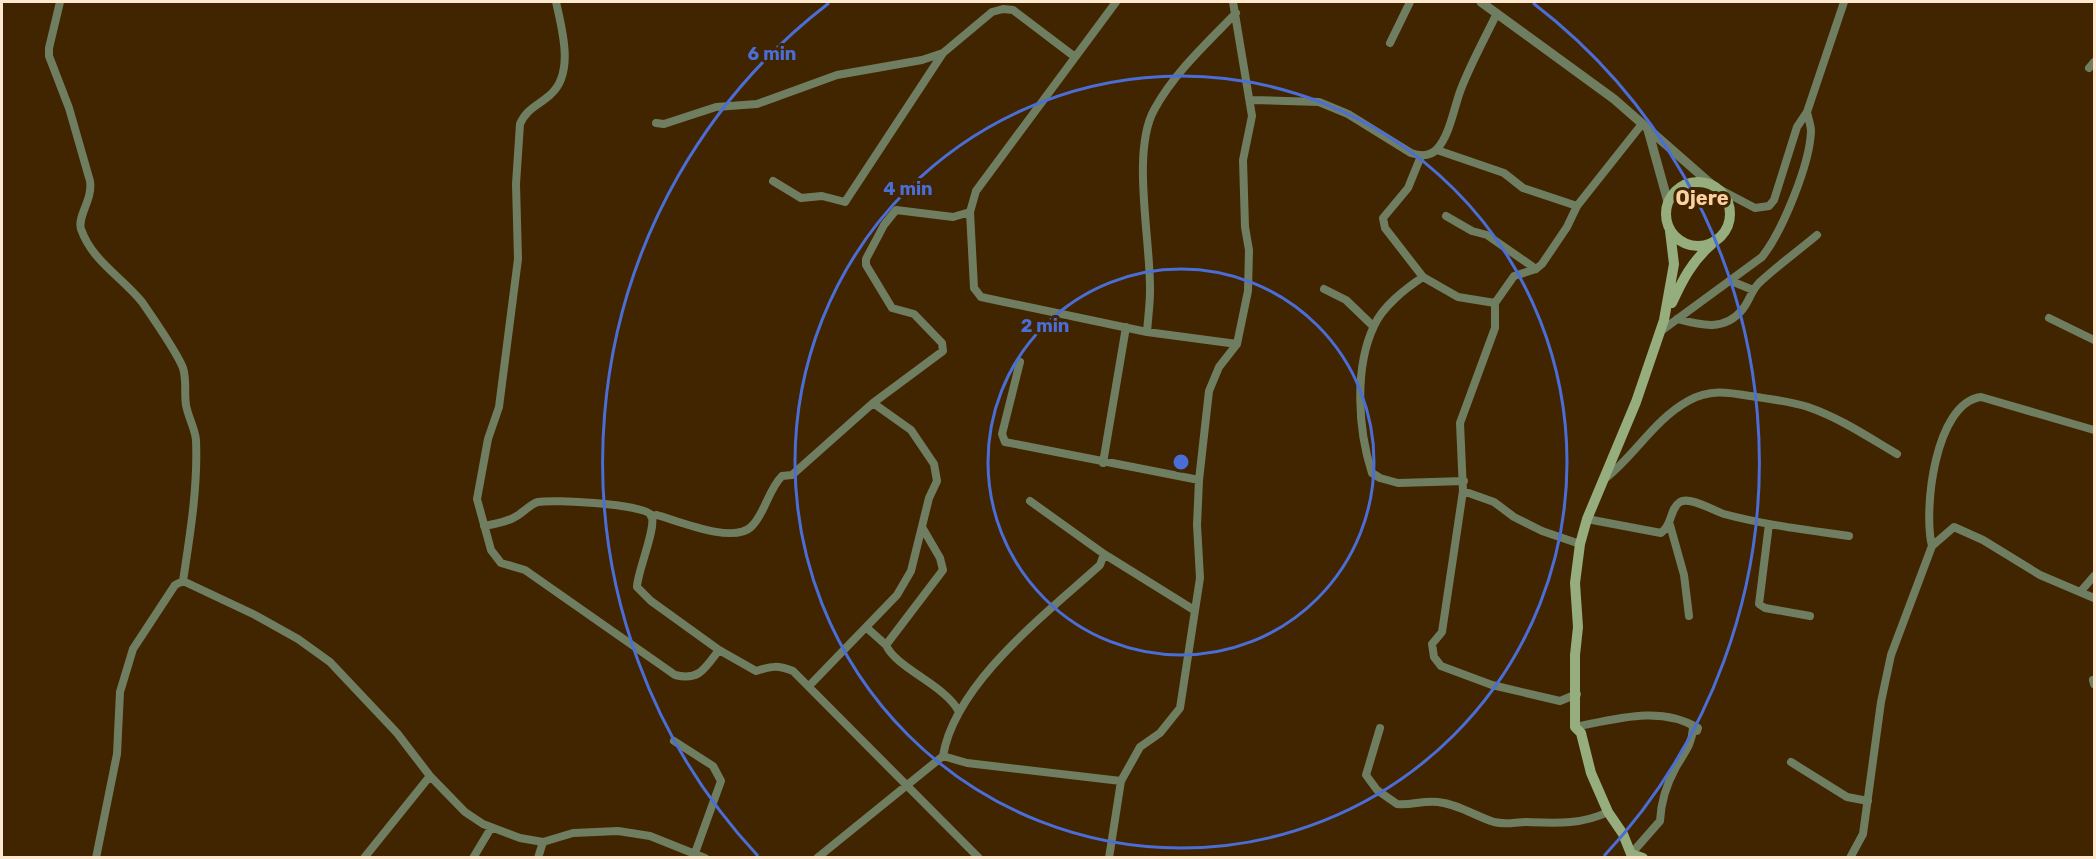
<svg xmlns="http://www.w3.org/2000/svg" width="2096" height="859" font-family="Rubik,sans-serif">
<style>
.lines{fill:none;stroke-linecap:round;stroke-linejoin:round}
.minor{stroke:#6f7e60;stroke-width:8}
.tertiary{stroke:#6f7e60;stroke-width:9}
.secondary{stroke:#96ad7d;stroke-width:10}
.ring{fill:none;stroke:#4a6dd6;stroke-width:3}
.labels{text-anchor:middle;dominant-baseline:central;stroke-width:6;stroke-linejoin:round;paint-order:stroke}
.quarter-label{font-size:20px;font-weight:bold;fill:#fcd0a0;stroke:#402500}
.centre{fill:#4a6dd6;stroke:#402500;stroke-width:3}
.ring-label{font-size:18px;text-anchor:middle;font-weight:bold;fill:#4a6dd6;stroke:#402500;stroke-width:6;stroke-linejoin:round;paint-order:stroke}
</style>
<rect width="100%" height="100%" fill="#402500"/>
<g class="lines">
<!-- minor -->
<path class="minor" d="M60 2 49 48V56L69 108 90 181C93 200 77 216 81 229 92 261 122 277 142 302 151 315 178 355 183 368 187 381 184 392 186 405 188 417 195 428 196 440 198 487 190 535 183 581
M556 2C562 29 575 74 550 95 539 105 526 109 520 124L516 184 518 259 499 407 488 439 477 499 491 550 501 563 525 570 675 675C700 681 705 668 719 650L756 671C772 666 777 665 793 671L979 858
M1116 2 976 191 970 212 974 288 981 297 1147 332 1237 344
M1390 43 1410 2
M2089 68 2094 62
M1251 100 1319 102 1348 114 1411 153C1420 156 1430 157 1437 149 1450 135 1454 107 1461 89 1471 63 1485 38 1497 13
M656 123 664 124 716 107 757 104 837 75 922 60 943 53 992 12 1003 9 1013 10 1075 57
M1437 150 1504 173 1523 188 1577 206
M1421 156 1408 188 1383 218 1385 228 1423 277 1458 297 1495 303
M773 181 801 198 822 196 845 202 943 53
M1719 189 1755 208 1769 206 1774 200 1797 127 1807 112 1844 2
M1446 216 1472 231 1487 235 1536 269
M1423 277C1406 288 1382 307 1374 326 1354 368 1358 430 1372 473L1380 478 1398 483 1464 481
M1731 281 1753 290
M1324 289 1346 300 1373 326
M2049 318 2094 340
M1677 319C1700 325 1724 332 1742 310 1749 302 1751 291 1759 283 1777 266 1798 251 1817 235
M1661 331 1762 257C1782 232 1810 164 1811 131 1811 125 1808 118 1807 112
M1147 332C1148 318 1150 304 1150 291 1151 242 1131 152 1154 110 1174 73 1207 43 1236 13
M1020 362 1002 434 1005 442 1199 480
M1103 463 1126 327
M1606 478C1636 454 1654 420 1688 401 1709 389 1727 392 1750 396 1769 399 1789 401 1808 407 1840 418 1868 437 1897 454
M1463 491 1494 502 1514 517 1542 531 1580 544
M651 516 657 515C678 521 733 544 751 527 765 514 768 490 782 476L792 475 873 403 943 351 942 343 914 314 892 308 866 265V259L884 225 896 210 953 217 970 212
M1587 519 1661 533C1673 525 1669 509 1680 502 1690 496 1714 511 1724 514 1765 525 1807 530 1849 536
M1769 524 1759 604 1765 608 1810 616
M1670 525 1684 575 1689 616
M484 526C494 524 507 522 515 517 523 513 530 504 538 502 553 499 644 504 651 515 658 525 637 572 637 587L651 601 719 650
M922 527 940 558 943 570 886 645C896 668 943 684 958 710
M1932 546C1923 510 1935 403 1981 397L2094 430
M1104 554 1194 610
M2081 591 2094 576
M867 628 886 645
M2093 680 2094 684
M809 686 897 595 911 571 929 498 937 481 934 464 911 430 873 403
M1577 694 1560 701 1492 685 1441 666 1434 657 1432 644 1442 632 1463 491 1460 423 1495 328V303L1514 276 1536 269 1542 264 1567 227 1577 206 1642 124
M1575 727C1616 719 1660 705 1698 728L1697 731 1693 728C1692 745 1684 753 1676 767 1666 785 1661 801 1660 821L1631 854
M1380 728 1366 775 1377 790 1397 804C1410 806 1423 800 1438 802 1458 804 1475 816 1494 822 1506 825 1515 822 1526 822 1555 823 1581 825 1608 812
M674 741 713 766 721 781 695 853
M943 756C955 683 1047 613 1100 565L1104 554 1030 501
M1791 762 1847 797 1868 801
M96 858 117 754 120 692 133 649 175 585 183 581 255 615 298 639 330 662 397 733 430 776 465 812 483 824 520 838 543 842 573 833 618 831 650 836 705 858
M364 858 430 776
M473 858 491 828
M538 858 543 842
M817 858 943 756 967 763 1121 781
M1109 858 1121 781 1140 747 1160 733 1180 708 1200 578 1197 525 1199 480 1209 391 1219 367 1237 344 1248 291 1249 250 1245 227 1243 160 1252 116 1233 2
M1850 858 1863 834 1881 702 1891 655 1932 546 1954 527 1983 540 2040 575 2094 598"/>
<!-- tertiary -->
<path class="tertiary" d="M1481 2 1614 99 1711 184
M1648 130 1668 202"/>
<!-- secondary -->
<path class="secondary" d="M1666 214a32 32 0 1 1 64 0a32 32 0 1 1-64 0Z
M1672 303C1682 281 1692 261 1711 245
M1643 858 1631 854 1623 834 1608 812 1591 773 1581 733 1575 727V655L1578 627 1575 583 1580 544 1587 519 1636 402 1664 320 1674 264 1670 231"/>
</g>
<!-- distance rings -->
<g class="ring">
<circle cx="1181" cy="462" r="193"/>
<circle cx="1181" cy="462" r="386"/>
<path d="M758 856A578 578 0 0 1 829 3M1533 3A578 578 0 0 1 1604 856"/>
</g>
<g class="labels">
<!-- quarter labels -->
<g class="quarter-label">
<text x="1702" y="198">Ojere</text>
</g>
</g>
<circle cx="1181" cy="462" r="9" class="centre"/>
<g class="ring-label">
<text x="772" y="60">6 min</text>
<text x="908" y="195">4 min</text>
<text x="1045" y="332">2 min</text>
</g>
<!-- border -->
<rect width="2096" height="859" fill="none" stroke="#fee8d0" stroke-width="6"/>
</svg>
